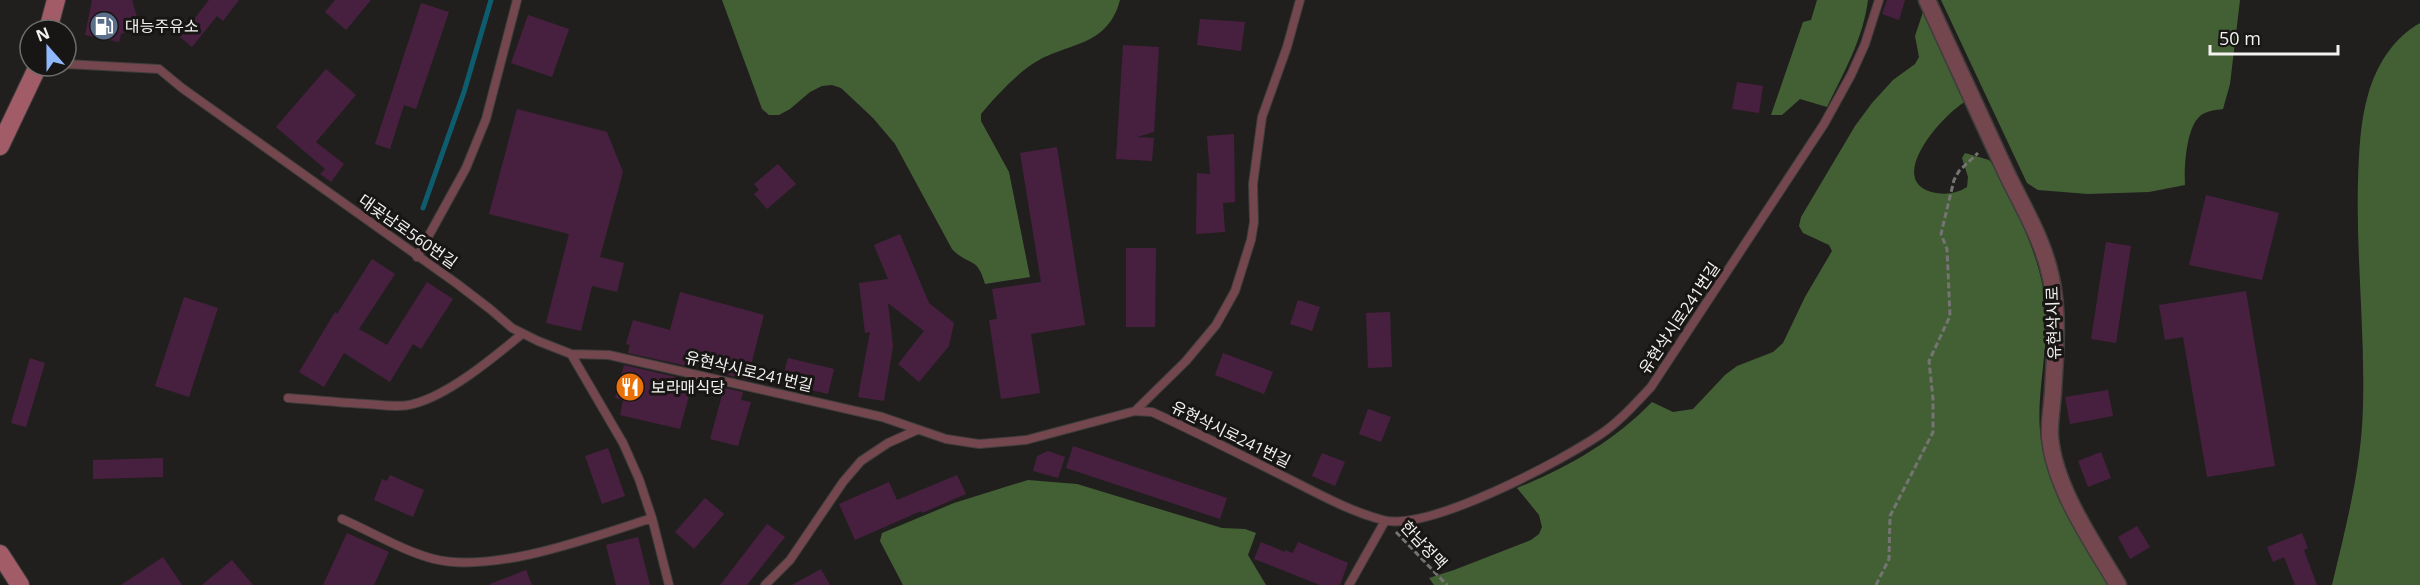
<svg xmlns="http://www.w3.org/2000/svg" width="2420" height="585" font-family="'Open Sans','Noto Sans KR',sans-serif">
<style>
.forest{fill:#436035}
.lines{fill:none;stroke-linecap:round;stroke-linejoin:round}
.stream{stroke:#0e5d6e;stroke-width:5}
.building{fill:#48203f}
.lane-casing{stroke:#3e3d3c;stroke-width:10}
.street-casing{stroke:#3e3d3c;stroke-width:19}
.secondary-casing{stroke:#3e3d3c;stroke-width:20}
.path{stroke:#757473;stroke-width:3;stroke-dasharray:6 3;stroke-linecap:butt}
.lane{stroke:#73474d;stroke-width:8}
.street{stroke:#73474d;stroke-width:16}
.secondary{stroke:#a15c67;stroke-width:18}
.labels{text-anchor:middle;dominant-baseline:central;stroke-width:6;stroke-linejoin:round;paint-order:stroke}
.poi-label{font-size:16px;fill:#f3f2f1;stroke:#181614;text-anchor:start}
.street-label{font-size:16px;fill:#f3f2f1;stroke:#181614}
</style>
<rect width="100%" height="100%" fill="#211f1e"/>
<!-- forest -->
<path class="forest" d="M722 0H1120C1108 45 1073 42 1039 60 1020 70 995 97 981 114V121L1009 172 1030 277 985 284C977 255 969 267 952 249L895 144 873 118 841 88 832 85 822 86 810 92 790 109 779 115H769L762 109Z
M1817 0H1868C1863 39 1844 72 1827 107L1800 99 1782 115H1771L1803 22 1811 20Z
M1941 0H2240L2230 84 2223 109C2215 110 2206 111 2200 116 2186 128 2184 168 2185 185L2149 192 2088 194 2038 190 2027 183Z
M1929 10 1968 100C1944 112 1881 183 1936 193 1947 195 1958 193 1967 187L1968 177 1962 158 1965 153 1989 160 1996 168C2018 216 2046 265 2046 319 2047 360 2034 405 2042 446 2051 496 2085 541 2110 585H1434L1429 578 1454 570 1531 540 1539 534 1542 527 1539 515 1517 488C1567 468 1614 441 1652 402L1673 412 1693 409 1725 375 1737 366 1773 352 1783 343 1805 297 1832 251 1829 245 1803 233 1799 226 1801 217 1855 126 1872 103 1893 80 1915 64 1919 57 1915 36 1923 12Z
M2420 23V585H2332C2346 526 2362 466 2363 405 2365 331 2356 256 2358 181 2359 153 2360 122 2368 95 2376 66 2393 38 2420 23Z
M1028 480 1077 484 1222 528 1245 529 1256 533 1248 555 1266 585H903L880 541 882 533 954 503Z"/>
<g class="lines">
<!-- stream -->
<path class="stream" d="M423 208 464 92 491 0"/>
</g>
<!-- building -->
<path class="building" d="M92 0H132L140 27 121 34 119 42 85 35Z
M209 0H239L223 21 217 16 192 47 180 37Z
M335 0H371L346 30 325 12Z
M1887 0H1905L1899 20 1882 14Z
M421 3 449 12 416 109 404 105 390 149 375 144Z
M528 15 569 29 552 77 511 63Z
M1200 19 1245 22 1241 51 1197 45Z
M1123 45 1159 47 1154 132 1137 137 1154 138 1152 161 1116 159Z
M326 69 356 95 316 142 344 164 331 182 320 174 325 169 276 127Z
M1737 82 1763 86 1759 113 1732 109Z
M517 109 607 132 623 172 600 257 624 263 617 292 592 286 581 331 546 323 569 234 489 214Z
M1234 134 1235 202 1223 203 1225 232 1196 234 1197 173 1210 174 1207 136Z
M1057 147 1085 325 1031 334 1040 393 1001 399 989 320 997 319 992 289 1041 282 1020 153Z
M778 164 796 184 767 209 754 194 759 190 754 184Z
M2206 195 2279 213 2262 280 2189 265Z
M900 234 929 303 954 323 949 346 919 382 898 364 924 331 888 303 893 346 884 401 858 397 870 332 865 333 859 283 888 279 874 245Z
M2106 242 2131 246 2116 343 2091 339Z
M1126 248H1156L1155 327H1126Z
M372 259 395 274 359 329 387 345 427 282 453 299 421 349 413 344 390 382 344 353 324 387 299 372 335 312 337 314Z
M2246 291 2275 466 2207 477 2183 337 2165 340 2159 305Z
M680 292 764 315 747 380 728 375 729 371 698 363 696 368 628 353 630 345 626 344 633 320 670 330Z
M184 297 218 308 189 397 155 386Z
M1298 300 1320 307 1312 331 1290 324Z
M1390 312 1392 367 1368 368 1366 313Z
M1223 353 1273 372 1264 394 1215 375Z
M30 358 45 363 26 427 11 423Z
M788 358 834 369 828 394 781 383Z
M624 365 693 381 680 429 620 415 623 400 615 398Z
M724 388 743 392 741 400 751 402 738 446 710 439Z
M2108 390 2113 416 2070 424 2065 397Z
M1368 409 1391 417 1381 442 1359 434Z
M1073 446 1227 498 1220 519 1066 468Z
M608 448 625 496 602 504 585 456Z
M1048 451 1065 457 1058 478 1033 471 1037 456Z
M2101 452 2111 478 2088 487 2078 461Z
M1322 453 1345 462 1335 486 1312 476Z
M163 458V477L93 479V460Z
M390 475 424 490 413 517 374 500 382 479 387 481Z
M957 475 966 494 922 513 921 511 855 540 839 504 889 482 897 500Z
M705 498 724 514 694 549 675 532Z
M767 524 785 537 747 585H720Z
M2137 526 2150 547 2130 559 2118 537Z
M347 533 389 552 374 585H323Z
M2302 533 2308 548 2304 550 2317 585H2295L2284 557 2273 562 2267 547Z
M638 537 650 585H616L606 545Z
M1261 542 1285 552V550L1293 553 1298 542 1348 563 1340 585H1320L1254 559Z
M163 557 182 585H121Z
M232 560 253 585H202Z
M821 569 830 585H792Z
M526 570 532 585H490V584Z"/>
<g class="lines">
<!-- lane casing -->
<g class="lane-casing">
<path id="lane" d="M66 64 159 69 182 88 456 283 490 309 512 328 538 341 571 354 623 443 639 479 652 518C593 537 494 574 434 559 403 551 372 532 342 519
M417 257 466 168 486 119 517 0
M571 354 609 355 882 417 946 439 979 444 1026 440 1135 411 1152 412C1196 432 1239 454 1283 476 1315 492 1348 511 1383 520 1429 532 1561 461 1601 434 1620 421 1636 403 1651 387L1824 124 1851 75 1865 44 1879 0
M288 398C315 400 341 403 367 404 382 405 399 408 413 404 449 395 494 357 522 334
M1135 411 1186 361 1216 325 1235 291 1251 240 1254 222 1253 184 1262 117 1287 47 1300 0
M652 518 669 585
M765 585 790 560 843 482 861 461 888 443 917 430
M1349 585 1385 521"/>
</g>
<!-- street casing -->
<g class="street-casing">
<path id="street" d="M1927 0C1953 56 1979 113 2005 170 2022 206 2043 239 2051 278 2059 314 2055 356 2053 392 2052 407 2049 423 2050 437 2054 487 2093 543 2118 585"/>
</g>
<!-- secondary casing -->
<g class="secondary-casing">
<path id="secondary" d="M48 30 56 0
M0 146 38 66
M0 554 20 585"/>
</g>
<!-- path -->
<path class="path" d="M1396 532 1447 585
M1876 585 1889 559 1890 516 1933 432V399L1929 361 1950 316 1947 249 1941 234 1954 180 1959 171 1978 153"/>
<!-- lane -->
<use href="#lane" class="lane"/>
<!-- street -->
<use href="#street" class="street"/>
<!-- secondary -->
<use href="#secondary" class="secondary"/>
</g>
<!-- icons -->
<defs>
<g id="fuel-disc" transform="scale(1.5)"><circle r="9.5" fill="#5c6f8a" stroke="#181614"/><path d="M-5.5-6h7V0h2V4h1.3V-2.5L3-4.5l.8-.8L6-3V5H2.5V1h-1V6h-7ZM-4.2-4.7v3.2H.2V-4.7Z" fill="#fff"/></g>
<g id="restaurant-disc" transform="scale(1.5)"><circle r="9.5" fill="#e8710a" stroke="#181614"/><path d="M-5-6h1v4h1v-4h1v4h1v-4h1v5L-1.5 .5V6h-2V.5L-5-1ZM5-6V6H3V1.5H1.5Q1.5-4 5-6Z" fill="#fff"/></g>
</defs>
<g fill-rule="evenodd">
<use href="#fuel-disc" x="104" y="26"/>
<use href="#restaurant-disc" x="630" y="387"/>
</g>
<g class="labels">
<!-- poi labels -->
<g class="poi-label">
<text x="125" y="26">대능주유소</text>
<text x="651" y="387">보라매식당</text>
</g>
<!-- street labels -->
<g class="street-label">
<text transform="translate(408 231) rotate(35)">대곶남로560번길</text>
<text transform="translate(1679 318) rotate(-56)">유현삭시로241번길</text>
<text transform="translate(2053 323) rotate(-92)">유현삭시로</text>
<text transform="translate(749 371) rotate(13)">유현삭시로241번길</text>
<text transform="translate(1231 434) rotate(26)">유현삭시로241번길</text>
<text transform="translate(1424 545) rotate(47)">한남정맥</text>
</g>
</g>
<!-- north arrow -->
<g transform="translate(48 48) rotate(339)"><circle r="28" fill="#181614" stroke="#706e6c" stroke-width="1.5"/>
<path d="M0-4.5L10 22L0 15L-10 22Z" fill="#90b8fd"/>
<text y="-9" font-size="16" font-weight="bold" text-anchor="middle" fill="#f3f2f1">N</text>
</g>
<!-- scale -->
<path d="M2210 45v9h128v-9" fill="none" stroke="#f3f2f1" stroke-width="3"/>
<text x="2219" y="45" font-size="18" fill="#f3f2f1" stroke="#181614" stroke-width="4.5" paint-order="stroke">50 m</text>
</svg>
